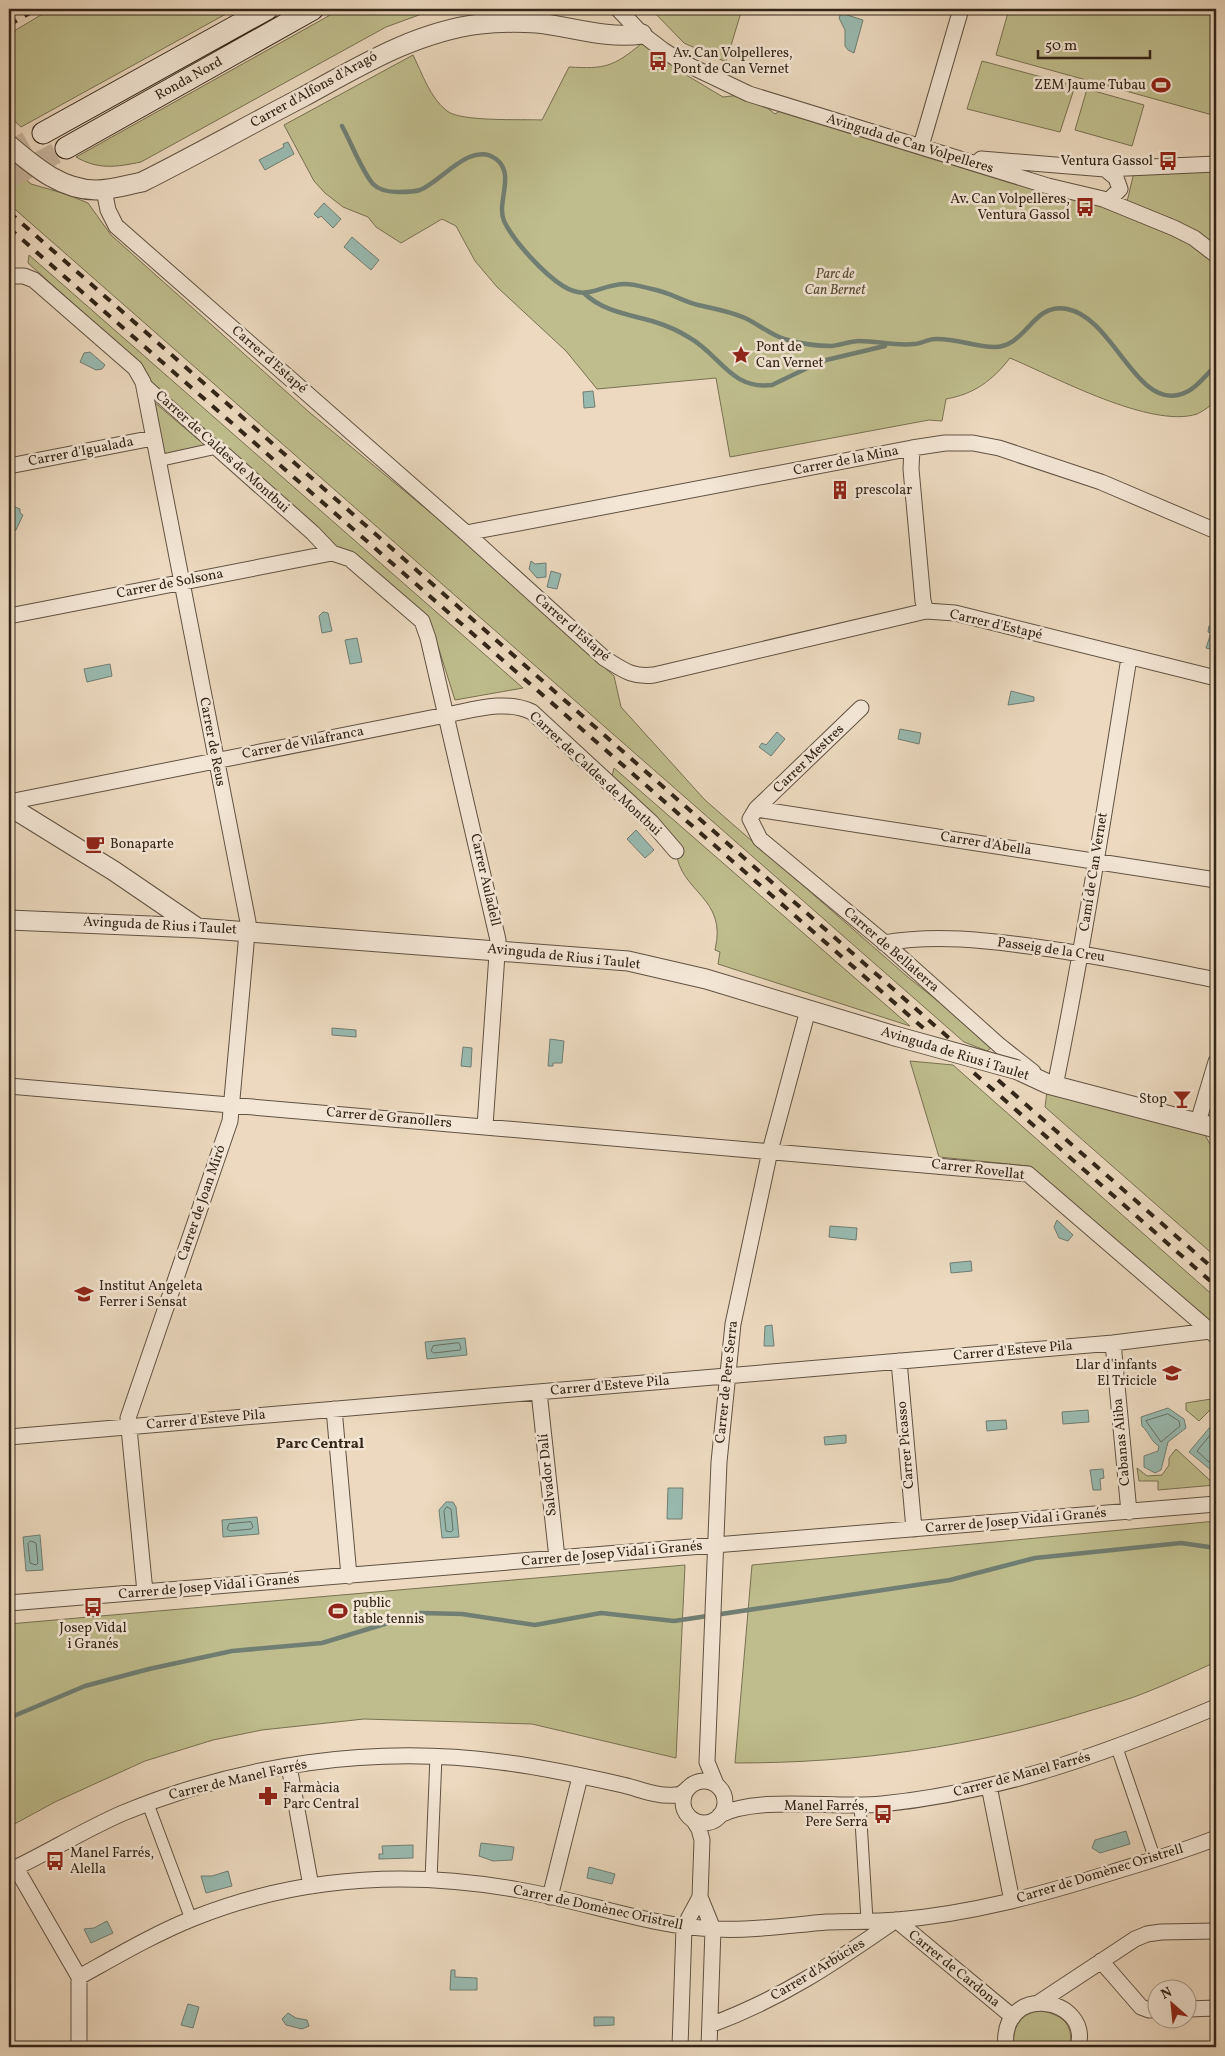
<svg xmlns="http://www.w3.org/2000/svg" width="1225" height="2056" font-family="Vollkorn,serif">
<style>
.green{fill:#bfbd8d;stroke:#787152}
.water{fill:#99bab0;stroke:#707e73}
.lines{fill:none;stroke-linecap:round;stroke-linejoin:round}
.shore{stroke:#667064;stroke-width:1}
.stream{stroke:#707e73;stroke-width:4.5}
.secondary-tunnel{stroke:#c7b59e;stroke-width:21;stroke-dasharray:21 11;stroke-linecap:butt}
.pedestrian-casing{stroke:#605242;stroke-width:13}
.minor-casing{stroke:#605242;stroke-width:17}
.tertiary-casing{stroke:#605242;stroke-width:21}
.secondary-casing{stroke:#322518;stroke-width:23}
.pedestrian{stroke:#f3e6d5;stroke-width:11}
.minor{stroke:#f3e6d5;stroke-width:15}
.tertiary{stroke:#f3e6d5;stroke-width:19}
.secondary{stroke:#f3e6d5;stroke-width:21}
.rail{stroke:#322518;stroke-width:4;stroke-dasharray:9 9;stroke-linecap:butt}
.tertiary-bridge-casing{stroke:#605242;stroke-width:21;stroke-linecap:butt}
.tertiary-bridge{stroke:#f3e6d5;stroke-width:19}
.labels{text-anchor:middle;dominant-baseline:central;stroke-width:5;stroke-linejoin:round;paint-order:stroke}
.poi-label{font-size:14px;fill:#322518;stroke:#f3e6d5;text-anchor:start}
.street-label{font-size:14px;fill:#322518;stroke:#f3e6d5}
.park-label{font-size:14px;font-style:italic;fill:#554b35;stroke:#f3e6d5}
.neighbourhood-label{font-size:15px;font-weight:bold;fill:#322518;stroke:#f3e6d5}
</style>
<rect width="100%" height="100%" fill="#ecd9bf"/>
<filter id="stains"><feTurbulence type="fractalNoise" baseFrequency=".004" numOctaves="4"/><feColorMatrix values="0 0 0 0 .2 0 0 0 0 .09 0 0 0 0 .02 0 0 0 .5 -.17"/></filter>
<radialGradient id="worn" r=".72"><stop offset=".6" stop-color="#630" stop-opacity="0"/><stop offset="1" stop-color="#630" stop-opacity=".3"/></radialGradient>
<!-- green -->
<path class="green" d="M51 9H235L21 127 9 116V34Z
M341 9H443L430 11 386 27 141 162C117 167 98 170 76 157Z
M651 9H742L726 62 684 43Z
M1009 9H1216V116L996 55Z
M641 44 663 50 678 70 723 97 749 94 775 114 786 107 1126 206 1135 168 1216 163V401C1211 405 1204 411 1197 414 1151 429 1055 377 1010 358 992 381 974 394 946 399L942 421 929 420 730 457 716 378 597 389 566 351 497 287 475 261 456 226 442 219 401 243 376 227 368 217 343 207 325 193 314 181 284 125 413 55C422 73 430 98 447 111 461 122 521 119 542 120L569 67C605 69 613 67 641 44Z
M982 61 1075 86 1060 132 967 109Z
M1087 89 1144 105 1132 146 1075 130Z
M9 164 31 184 66 194 88 203 111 235 309 412 448 527 614 676 621 707 705 800 909 978 994 1046 987 1051 964 1042 9 204Z
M29 255 523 688 455 700 430 621 328 543 146 377 139 363 28 263Z
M147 396 207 447 161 455Z
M614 768 910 1026 718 964 720 952 715 950C728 897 680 893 676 851L610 784Z
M910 1061 953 1065 1216 1298V1331L1029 1166 939 1157Z
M1048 1084 1198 1122 1216 1155V1257L1045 1107Z
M1211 1399 1216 1404 1199 1421 1186 1410V1403Z
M1176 1449 1215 1485 1158 1490V1481H1139L1137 1468 1147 1476 1162 1475 1169 1465V1458Z
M1216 1521V1662C1193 1672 1170 1683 1147 1692 1128 1700 1108 1705 1089 1711 973 1747 857 1763 735 1763L752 1565Z
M685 1565 676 1758 532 1724 364 1719 262 1730 213 1740 145 1761 55 1802 9 1827V1624Z
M1039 2010C1061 2015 1074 2022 1070 2047H1013C1013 2027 1019 2015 1039 2010Z"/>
<!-- water -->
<path class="water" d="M841 13 863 20 854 53 848 50 845 46V30L839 18Z
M288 142 294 154 265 170 259 160 284 147 283 144Z
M324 203 341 219 333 228 321 216 318 218 314 214Z
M352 237 379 260 371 270 344 247Z
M90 352 105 365 102 369 96 370 80 362 84 353Z
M593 391 595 407 584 408 583 392Z
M13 506 20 509V513L23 515 16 530 12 531 9 530V516Z
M531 561 535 564 546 563V577L537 578 529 569Z
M551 571 561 574 557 589 547 587Z
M323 612 328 613 332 631 322 633 319 616Z
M1209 626 1216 628V654L1213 653 1214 650 1206 648 1211 633 1208 632Z
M357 638 362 662 350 664 345 640Z
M110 664 112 676 87 682 84 669Z
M1011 691 1034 697V701L1008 705Z
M900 729 921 733 919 744 898 739Z
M777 732 785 739 771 756 759 747 762 743 766 745Z
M636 830 654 850 645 858 627 839Z
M332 1028 356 1030V1037L332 1035Z
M550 1039 564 1041 562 1063H553V1066H548Z
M463 1047 472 1048 471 1067 461 1066Z
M1057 1220 1073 1235 1068 1241 1059 1238 1054 1227Z
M830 1226 857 1228 856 1240 829 1237Z
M971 1261 972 1271 951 1273 950 1263Z
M772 1325 774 1346H764L765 1326Z
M465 1338 467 1355 427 1359 425 1342Z
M1168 1408 1184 1419 1186 1428 1168 1442 1161 1470 1155 1473 1144 1467V1456L1158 1451 1159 1446C1151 1442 1149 1432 1142 1426L1141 1417Z
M1088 1410 1089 1422 1063 1424 1062 1412Z
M1006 1420 1007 1429 987 1431 986 1421Z
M1216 1420V1463L1211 1470 1189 1452Z
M846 1435V1443L825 1445 824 1437Z
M1103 1469 1104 1478 1100 1479 1101 1490H1093L1090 1470Z
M668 1488H683L682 1519H667Z
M446 1502H453L456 1507 459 1537 442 1538 439 1510Z
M257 1517 259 1534 223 1537 222 1520Z
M40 1535 43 1570 26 1571 23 1537Z
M1126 1831 1130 1844 1100 1853 1092 1848 1095 1840Z
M481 1843 514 1847 512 1860 493 1861 479 1856Z
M413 1845V1858L379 1859V1854H383L382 1846Z
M589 1867 615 1874 612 1884 587 1878Z
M228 1871 232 1886 206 1893 201 1876H212Z
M107 1921 113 1933 91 1943 84 1929 94 1928Z
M451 1970H455V1977L477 1978V1990H450Z
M188 2004 199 2007 193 2028 181 2025Z
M288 2013 296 2018 307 2020 309 2026 302 2029 286 2025 282 2019Z
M594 2017H614V2025L594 2026Z"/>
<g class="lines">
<!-- shore -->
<path class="shore" d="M459 1343 461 1348 460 1350 434 1353 431 1351 433 1346Z
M1168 1414 1179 1421 1180 1426 1161 1442 1146 1421Z
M1216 1428 1197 1451 1209 1462 1216 1461
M447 1507 451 1509 453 1530 451 1532 446 1531 444 1511Z
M251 1522 253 1527 251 1529 230 1531 227 1529 229 1524Z
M31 1541 36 1543 38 1563 36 1565 30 1563 28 1544Z"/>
<!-- stream -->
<path class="stream" d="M342 126C351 142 361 170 373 184 380 191 389 192 398 192 405 192 414 192 420 190 441 182 471 140 496 159 516 174 496 202 504 221 514 242 544 274 563 286 589 302 600 284 625 284 634 284 643 287 652 289 669 292 682 301 698 305 715 309 729 311 745 318 758 324 771 335 784 339 798 343 818 346 832 346 841 345 850 341 859 341 878 341 895 346 914 344 921 344 928 339 935 339 955 338 975 347 994 347 1027 347 1032 302 1067 309 1112 317 1135 405 1178 395 1194 392 1205 376 1216 365
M585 294C604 312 632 315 655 322 668 326 679 331 690 338 720 355 731 390 772 385L822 361 885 346
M9 1718 85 1686 149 1669 232 1651 322 1643 421 1613 462 1614 535 1625 601 1613 674 1621 950 1580 1035 1558 1181 1543 1216 1548"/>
<!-- secondary-tunnel -->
<path class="secondary-tunnel" d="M9 152 43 133
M9 178 66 148"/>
<!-- pedestrian casing -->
<g class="pedestrian-casing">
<path id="pedestrian" d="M143 382 217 448
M158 461 217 448
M1117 1748 1155 1859
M148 1804 191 1919
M860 1805 867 1920
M431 1880 436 1756"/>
</g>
<!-- minor casing -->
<g class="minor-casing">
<path id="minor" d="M618 9 642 34 663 50 680 61 749 94 1048 186 1103 199 1174 228 1194 238 1216 255
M921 146 961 9
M981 159 1105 169 1216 164
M1105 169 1116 178 1120 189 1108 201
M104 190 108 210 116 226 466 533 604 658C622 669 632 678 654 675L926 611 955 613 1216 678
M9 276H24L34 280 135 368 143 382 248 922 230 1121 128 1418 145 1592
M217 448 313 533 332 553
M912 448 911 469 923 601 926 611
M9 466 153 438
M466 533 912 448 945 443H973L999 448 1101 482 1216 531
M9 616 332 553 350 559 422 621 428 638 498 940 485 1126
M861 708 756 809 750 819 760 839 886 944 1000 1046 1033 1072
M9 802 446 715C474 710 505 699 532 712L651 822 676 851
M756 809 1216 880
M884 943C935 934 985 940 1036 947 1096 955 1156 968 1216 980
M9 1086 1028 1174 1216 1336
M1055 1086C1084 944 1106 801 1129 658
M1198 1122 1216 1062
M1113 1343 1129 1512
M899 1361 914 1529
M539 1392 557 1558
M334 1409 349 1576
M9 1437 1113 1343 1210 1331
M9 1603 1216 1504
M289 1766 311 1886
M683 1802a21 21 0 1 1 42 0a21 21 0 1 1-42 0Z
M716 1784 707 1762 719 1462 733 1324 770 1151 808 1010
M989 1786 1012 1901
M720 1815C759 1795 837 1809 882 1804 1001 1792 1107 1753 1216 1707
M16 1868 79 1977V2047
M9 1871C47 1853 84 1830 123 1813 241 1764 374 1745 501 1762 542 1767 583 1776 623 1785 640 1789 657 1797 675 1795 681 1795 684 1792 688 1788
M550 1897 580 1777
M700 1897 713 1929 709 2047
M1101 1961 1141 2007 1149 2010H1158
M79 1977C117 1956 154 1934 194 1918 299 1876 408 1870 519 1890 585 1901 647 1926 715 1929 752 1931 790 1925 827 1922 850 1921 874 1922 897 1920 970 1914 1040 1895 1110 1873 1145 1862 1182 1852 1216 1838
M1038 2003 1135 1939 1147 1934 1161 1932 1216 1931
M1188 2009 1216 2008
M710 2025C781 1999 834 1963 896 1920L1013 2017
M680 2047 684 1927 700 1897 702 1840 699 1829 694 1821
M1006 2047C999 1982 1092 1996 1078 2047"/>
</g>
<!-- tertiary casing -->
<g class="tertiary-casing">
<path id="tertiary" d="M9 145C34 166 61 190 96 190 112 190 127 185 142 182 196 155 249 125 303 97 360 66 415 32 480 24 499 22 518 22 537 23 573 27 605 39 642 34
M9 806 114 871 196 927
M9 920 197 928 628 961 706 979 895 1036
M1018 1070 1048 1084 1216 1128"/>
</g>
<!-- secondary casing -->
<g class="secondary-casing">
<path id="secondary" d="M43 133 267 9
M66 148 313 9"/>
</g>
<!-- pedestrian -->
<use href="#pedestrian" class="pedestrian"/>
<!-- minor -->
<use href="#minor" class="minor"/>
<!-- tertiary -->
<use href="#tertiary" class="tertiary"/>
<!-- secondary -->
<use href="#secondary" class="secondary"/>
<!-- rail -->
<path class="rail" d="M9 15 20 9
M9 25 37 9
M9 212 949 1038
M9 228 929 1033
M974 1073 1216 1286
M998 1080 1216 1271"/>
<!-- tertiary-bridge casing -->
<g class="tertiary-bridge-casing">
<path id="tertiary-bridge" d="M895 1036 1018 1070"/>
</g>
<!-- tertiary-bridge -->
<use href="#tertiary-bridge" class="tertiary-bridge"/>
</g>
<!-- icons -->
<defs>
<g id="bus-bare" transform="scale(1.5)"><path d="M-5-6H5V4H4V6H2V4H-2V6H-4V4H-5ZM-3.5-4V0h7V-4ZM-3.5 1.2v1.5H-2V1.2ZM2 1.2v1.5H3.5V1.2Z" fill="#8f2418" stroke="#f3e6d5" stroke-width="2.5" paint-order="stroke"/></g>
<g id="stadium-bare" transform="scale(1.5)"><path d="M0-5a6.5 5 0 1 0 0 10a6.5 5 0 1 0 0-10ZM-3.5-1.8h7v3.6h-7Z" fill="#8f2418" stroke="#f3e6d5" stroke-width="2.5" paint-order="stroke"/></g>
<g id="sight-bare" transform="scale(1.5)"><path d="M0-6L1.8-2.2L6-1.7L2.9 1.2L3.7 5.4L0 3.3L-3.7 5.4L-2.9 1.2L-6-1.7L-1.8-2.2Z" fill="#8f2418" stroke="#f3e6d5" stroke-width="2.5" paint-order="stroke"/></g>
<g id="building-bare" transform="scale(1.5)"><path d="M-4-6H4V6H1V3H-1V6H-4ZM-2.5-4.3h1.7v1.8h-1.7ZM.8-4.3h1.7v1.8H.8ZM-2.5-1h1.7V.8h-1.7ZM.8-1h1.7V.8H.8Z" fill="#8f2418" stroke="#f3e6d5" stroke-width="2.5" paint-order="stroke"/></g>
<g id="cafe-bare" transform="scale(1.5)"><path d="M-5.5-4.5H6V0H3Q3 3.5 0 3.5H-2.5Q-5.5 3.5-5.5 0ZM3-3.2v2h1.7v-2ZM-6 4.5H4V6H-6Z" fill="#8f2418" stroke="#f3e6d5" stroke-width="2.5" paint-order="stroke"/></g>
<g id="bar-bare" transform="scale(1.5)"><path d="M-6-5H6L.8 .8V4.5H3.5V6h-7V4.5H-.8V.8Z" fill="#8f2418" stroke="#f3e6d5" stroke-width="2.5" paint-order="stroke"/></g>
<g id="school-bare" transform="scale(1.5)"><path d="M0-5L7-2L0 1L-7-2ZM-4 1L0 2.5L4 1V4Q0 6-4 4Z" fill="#8f2418" stroke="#f3e6d5" stroke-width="2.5" paint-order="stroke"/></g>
<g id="pharmacy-bare" transform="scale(1.5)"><path d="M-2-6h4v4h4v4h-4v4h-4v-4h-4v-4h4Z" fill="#8f2418" stroke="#f3e6d5" stroke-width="2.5" paint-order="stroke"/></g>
</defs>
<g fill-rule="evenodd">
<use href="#bus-bare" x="658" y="61"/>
<use href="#stadium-bare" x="1161" y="85"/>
<use href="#bus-bare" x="1168" y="161"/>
<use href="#bus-bare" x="1085" y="207"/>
<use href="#sight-bare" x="741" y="355"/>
<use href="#building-bare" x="840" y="490"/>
<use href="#cafe-bare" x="95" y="844"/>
<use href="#bar-bare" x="1182" y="1099"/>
<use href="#school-bare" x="84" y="1294"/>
<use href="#school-bare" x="1172" y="1373"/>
<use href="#bus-bare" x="93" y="1607"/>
<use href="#stadium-bare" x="338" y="1611"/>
<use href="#pharmacy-bare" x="268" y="1796"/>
<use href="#bus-bare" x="883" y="1814"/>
<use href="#bus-bare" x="55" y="1861"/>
</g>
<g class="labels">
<!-- poi labels -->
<g class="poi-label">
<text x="673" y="53">Av. Can Volpelleres,<tspan x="673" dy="16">Pont de Can Vernet</tspan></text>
<text x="1146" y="85" text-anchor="end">ZEM Jaume Tubau</text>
<text x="1153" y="161" text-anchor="end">Ventura Gassol</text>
<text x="1070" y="199" text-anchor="end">Av. Can Volpelleres,<tspan x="1070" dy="16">Ventura Gassol</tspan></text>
<text x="756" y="347">Pont de<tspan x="756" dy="16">Can Vernet</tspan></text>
<text x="855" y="490">prescolar</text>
<text x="110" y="844">Bonaparte</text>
<text x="1167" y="1099" text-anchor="end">Stop</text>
<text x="99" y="1286">Institut Angeleta<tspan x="99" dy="16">Ferrer i Sensat</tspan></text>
<text x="1157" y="1365" text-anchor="end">Llar d'infants<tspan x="1157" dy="16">El Tricicle</tspan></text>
<text x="353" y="1603">public<tspan x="353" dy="16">table tennis</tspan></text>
<text x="93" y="1628" text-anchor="middle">Josep Vidal<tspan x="93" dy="16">i Granés</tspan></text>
<text x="283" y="1788">Farmàcia<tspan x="283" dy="16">Parc Central</tspan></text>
<text x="868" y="1806" text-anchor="end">Manel Farrés,<tspan x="868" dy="16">Pere Serra</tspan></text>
<text x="70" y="1853">Manel Farrés,<tspan x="70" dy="16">Alella</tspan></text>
</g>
<!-- street labels -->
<g class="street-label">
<text transform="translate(189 79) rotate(-29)">Ronda Nord</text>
<text transform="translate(314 90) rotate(-29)">Carrer d'Alfons d'Aragó</text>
<text transform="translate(910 144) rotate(17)">Avinguda de Can Volpelleres</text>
<text transform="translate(269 360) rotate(41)">Carrer d'Estapé</text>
<text transform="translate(81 452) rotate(-11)">Carrer d'Igualada</text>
<text transform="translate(222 452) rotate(42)">Carrer de Caldes de Montbui</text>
<text transform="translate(846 461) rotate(-11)">Carrer de la Mina</text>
<text transform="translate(170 584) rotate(-11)">Carrer de Solsona</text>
<text transform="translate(996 625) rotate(13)">Carrer d'Estapé</text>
<text transform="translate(572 628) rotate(41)">Carrer d'Estapé</text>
<text transform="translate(212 742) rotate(79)">Carrer de Reus</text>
<text transform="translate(303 743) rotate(-11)">Carrer de Vilafranca</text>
<text transform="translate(809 759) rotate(-44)">Carrer Mestres</text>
<text transform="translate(595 774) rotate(43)">Carrer de Caldes de Montbui</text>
<text transform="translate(986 844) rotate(9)">Carrer d'Abella</text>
<text transform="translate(1094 872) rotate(-81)">Camí de Can Vernet</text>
<text transform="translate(485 880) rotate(77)">Carrer Auladell</text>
<text transform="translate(160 926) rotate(3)">Avinguda de Rius i Taulet</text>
<text transform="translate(891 950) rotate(41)">Carrer de Bellaterra</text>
<text transform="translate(1051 950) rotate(8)">Passeig de la Creu</text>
<text transform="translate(564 957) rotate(6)">Avinguda de Rius i Taulet</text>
<text transform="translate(955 1054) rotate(17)">Avinguda de Rius i Taulet</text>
<text transform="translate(389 1118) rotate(5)">Carrer de Granollers</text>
<text transform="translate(978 1170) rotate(7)">Carrer Rovellat</text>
<text transform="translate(202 1203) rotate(-71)">Carrer de Joan Miró</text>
<text transform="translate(1013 1351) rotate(-5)">Carrer d'Esteve Pila</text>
<text transform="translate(727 1382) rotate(-84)">Carrer de Pere Serra</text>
<text transform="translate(610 1386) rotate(-5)">Carrer d'Esteve Pila</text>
<text transform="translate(206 1420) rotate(-5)">Carrer d'Esteve Pila</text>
<text transform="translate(1122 1442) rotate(-95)">Cabanas Aliba</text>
<text transform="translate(906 1445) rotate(-95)">Carrer Picasso</text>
<text transform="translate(548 1475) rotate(-96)">Salvador Dalí</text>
<text transform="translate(1016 1521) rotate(-5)">Carrer de Josep Vidal i Granés</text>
<text transform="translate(612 1554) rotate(-5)">Carrer de Josep Vidal i Granés</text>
<text transform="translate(209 1587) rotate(-5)">Carrer de Josep Vidal i Granés</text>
<text transform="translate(1022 1775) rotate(-15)">Carrer de Manel Farrés</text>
<text transform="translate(238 1780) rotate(-13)">Carrer de Manel Farrés</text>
<text transform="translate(1100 1874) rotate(-17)">Carrer de Domènec Oristrell</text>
<text transform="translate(598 1908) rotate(12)">Carrer de Domènec Oristrell</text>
<text transform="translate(954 1969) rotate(39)">Carrer de Cardona</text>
<text transform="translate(818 1970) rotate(-31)">Carrer d'Arbúcies</text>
</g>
<!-- park labels -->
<g class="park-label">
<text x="835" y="274">Parc de<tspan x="835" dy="16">Can Bernet</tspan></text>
</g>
<!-- neighbourhood labels -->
<g class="neighbourhood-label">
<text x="320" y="1444">Parc Central</text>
</g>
</g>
<!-- margin -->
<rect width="1225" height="2056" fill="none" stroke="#ecd9bf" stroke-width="30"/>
<rect x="10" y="10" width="1205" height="2036" fill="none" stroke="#322518" stroke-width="2.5"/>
<rect x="15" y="15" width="1195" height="2026" fill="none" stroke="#322518"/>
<!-- north arrow -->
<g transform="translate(1172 2004) rotate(333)"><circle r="24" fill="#f3e6d5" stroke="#a69989"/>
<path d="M0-4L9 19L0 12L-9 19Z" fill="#8f2418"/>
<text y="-8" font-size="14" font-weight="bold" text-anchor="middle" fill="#322518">N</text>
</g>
<!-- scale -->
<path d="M1038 50v8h112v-8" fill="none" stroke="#322518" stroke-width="2.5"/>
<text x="1045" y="50" font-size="15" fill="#322518" stroke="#f3e6d5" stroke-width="4" paint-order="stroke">50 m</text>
<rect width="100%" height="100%" filter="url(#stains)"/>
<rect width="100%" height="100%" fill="url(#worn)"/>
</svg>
